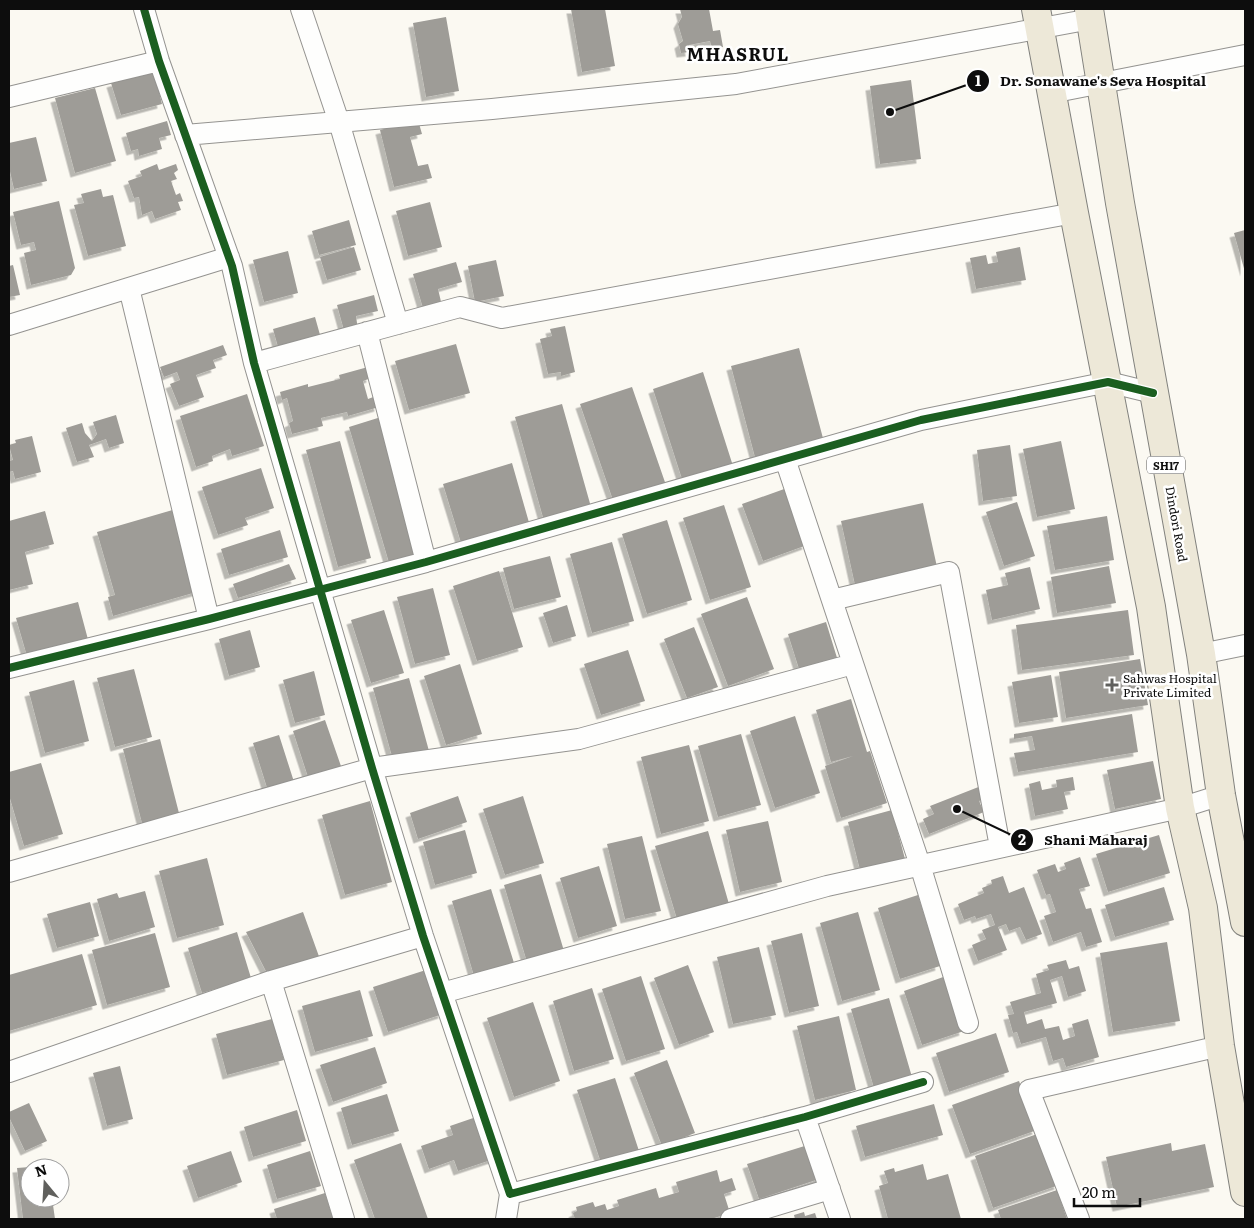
<svg xmlns="http://www.w3.org/2000/svg" width="1254" height="1228" font-family="Literata,serif">
<style>
.building{fill:#9e9c97;filter:url(#shadow)}
.lines{fill:none;stroke-linecap:round;stroke-linejoin:round}
.street-casing{stroke:#949390;stroke-width:22}
.primary-casing{stroke:#81817d;stroke-width:30}
.street{stroke:#fefefd;stroke-width:20}
.primary{stroke:#ede8d8;stroke-width:28}
.cycleway-casing{stroke:#fff;stroke-width:11}
.cycleway{stroke:#1b5e20;stroke-width:8}
.poi-dot{fill:#60605d;stroke:#fff;stroke-width:2}
.labels{text-anchor:middle;dominant-baseline:central;stroke-width:5;stroke-linejoin:round;paint-order:stroke}
.shield{fill:#fff;stroke:#565656;stroke-width:1}
.shield-label{font-size:11px;font-weight:bold;fill:#0d0d0d}
.street-label{font-size:12px;fill:#0d0d0d;stroke:#fff}
.poi-label{font-size:12px;fill:#0d0d0d;stroke:#fff;text-anchor:start}
.district-label{font-size:18px;font-weight:bold;letter-spacing:1px;fill:#0d0d0d;stroke:#fff}
.leader{fill:none;stroke:#0d0d0d;stroke-width:2}
.callout-dot{fill:#0d0d0d;stroke:#fff;stroke-width:2}
.mark-label{font-size:15px;text-anchor:middle;font-weight:bold;fill:#fff}
.callout-label{font-size:14px;text-anchor:middle;font-weight:bold;fill:#0d0d0d;stroke:#fff;stroke-width:5;stroke-linejoin:round;paint-order:stroke}
</style>
<defs>
<filter id="shadow"><feDropShadow dx="-4.5" dy="4.5" stdDeviation="0" flood-color="#0004"/></filter>
</defs>
<rect width="100%" height="100%" fill="#fbf9f2"/>
<!-- building -->
<path class="building" d="M571 9H605L615 66 582 72Z
M680 9H709L713 31 720 30 723 47 712 49 710 41 689 45 690 52 681 53 679 44 683 41 678 24 682 17Z
M446 17 459 91 426 97 413 23Z
M154 71 162 104 121 115 111 83Z
M911 80 921 159 880 164 870 86Z
M95 88 116 161 75 173 55 98Z
M418 120 422 134 410 137 418 166 428 164 432 178 394 187 380 130Z
M167 121 171 135 159 138 162 149 139 156 138 149 131 151 126 133Z
M36 137 47 181 14 189 9 167V143Z
M157 164 159 170 176 164 178 170 174 173 177 179 171 181 176 195 180 193 183 201 178 202 181 210 155 219 152 211 142 215 139 197 134 198 128 181 142 176 140 171Z
M101 189 103 197 113 195 126 246 88 256 74 205 84 203 81 194Z
M59 201 75 268 71 275 31 285 24 253 36 250 34 242 21 245 13 212Z
M430 202 442 247 408 256 396 211Z
M349 220 356 245 319 255 312 231Z
M1245 230V272L1234 233Z
M354 247 361 270 327 280 320 257Z
M1020 247 1026 280 976 289 970 258 986 255 988 264 998 262 996 252Z
M288 251 298 293 264 302 253 260Z
M496 260 504 296 475 302 468 266Z
M456 262 462 282 438 289 443 310 425 315 413 274Z
M13 265 20 295 9 297V266Z
M374 295 378 311 356 316 358 330 345 334 337 305Z
M315 317 322 342 280 354 273 329Z
M565 326 575 372 561 376V372L548 374 540 339 552 336 550 329Z
M456 344 470 393 409 410 395 361Z
M223 345 227 355 213 360 216 368 196 375 204 397 179 406 170 384 180 380 177 372 164 377 160 367Z
M799 348 824 442 756 461 731 366Z
M368 367 371 378 363 381 368 399 376 396 379 407 348 416 347 412 321 418 323 426 292 434 289 423 293 421 287 398 282 400 280 392 308 384V387L340 379 339 375Z
M703 372 733 466 683 482 653 389Z
M632 387 667 488 615 506 580 404Z
M247 394 264 446 232 456 230 449 212 456 213 461 196 467 180 416Z
M562 404 591 507 544 521 515 417Z
M116 415 124 443 109 448 106 439 89 445 94 457 77 462 66 428 82 423 85 433 92 441 97 434 93 422Z
M381 417 421 557 390 566 349 427Z
M32 436 41 472 15 479 13 471 9 472V461L13 460 9 445 16 443 15 440Z
M340 441 371 558 338 567 306 450Z
M1061 441 1075 509 1037 517 1023 449Z
M1010 445 1017 496 983 501 977 450Z
M512 463 530 526 462 546 443 484Z
M261 468 274 508 245 518 248 525 218 535 202 487Z
M787 488 807 545 763 561 742 504Z
M1017 502 1035 556 1004 566 986 512Z
M923 503 937 567 855 585 841 521Z
M724 505 751 587 710 600 683 518Z
M176 509 200 591 113 616 108 597 115 595 97 532Z
M45 511 54 544 25 552 33 584 9 590V521Z
M1107 516 1114 560 1055 570 1047 526Z
M667 520 692 600 647 614 622 534Z
M280 530 288 557 229 575 221 549Z
M612 542 634 621 592 633 570 554Z
M550 556 561 597 514 609 503 568Z
M289 564 296 579 238 598 233 584Z
M1109 566 1116 603 1057 613 1051 577Z
M1030 567 1040 609 992 620 986 590 1008 585 1005 573Z
M499 571 523 647 477 661 453 586Z
M433 588 450 655 415 664 397 597Z
M747 597 774 669 728 686 701 614Z
M78 602 90 647 29 663 16 618Z
M567 605 576 636 553 643 543 613Z
M384 610 404 673 371 683 351 620Z
M1128 610 1134 655 1022 670 1016 625Z
M826 622 838 661 800 672 788 634Z
M694 627 718 687 687 698 664 639Z
M250 630 260 667 229 676 219 639Z
M628 650 645 701 601 715 584 664Z
M1140 659 1148 705 1066 718 1059 672Z
M460 664 482 734 446 745 424 676Z
M134 669 152 737 115 747 97 678Z
M314 671 325 715 295 723 283 680Z
M1051 675 1058 717 1019 723 1012 682Z
M409 678 429 751 393 760 373 688Z
M74 680 89 741 45 753 29 692Z
M851 699 867 752 870 751 887 803 841 818 825 766 853 756 831 762 816 710Z
M1132 714 1138 752 1018 772 1014 753 1035 750 1032 736 1014 739V734Z
M795 716 820 793 775 808 750 731Z
M325 720 342 769 309 780 293 731Z
M741 734 761 805 718 817 698 746Z
M279 735 295 785 269 794 253 743Z
M160 739 180 817 143 827 123 749Z
M689 745 709 821 661 834 641 757Z
M1153 761 1161 799 1115 809 1107 770Z
M41 763 63 834 24 846 9 795V772Z
M1073 777 1075 790 1064 792 1068 809 1035 816 1029 784 1040 781 1042 790 1057 787 1056 780Z
M981 786 986 798 979 801 984 812 929 834 923 819 934 814 930 806Z
M458 796 467 822 418 839 410 813Z
M523 796 544 863 505 875 483 809Z
M370 801 392 882 345 895 322 815Z
M892 810 905 859 860 870 848 822Z
M768 821 782 882 740 892 726 830Z
M465 830 477 873 435 885 423 842Z
M708 831 729 904 677 919 655 846Z
M1159 835 1170 873 1108 892 1096 854Z
M642 836 661 911 625 919 607 844Z
M1080 857 1090 886 1079 889 1086 909 1091 908 1102 942 1086 947 1081 932 1053 942 1044 916 1056 912 1050 894 1046 895 1037 870 1055 864 1058 872 1066 869 1064 863Z
M207 858 224 925 177 938 159 871Z
M599 866 617 926 578 938 560 878Z
M541 874 564 951 527 962 504 885Z
M1003 876 1009 893 1024 887 1042 934 1026 940 1020 927 1009 931 1006 924 998 927 1007 950 978 961 972 945 986 939 982 930 995 925 991 914 976 919 975 916 964 920 958 904 984 893 982 888 992 884 991 880Z
M1164 887 1174 920 1115 937 1105 905Z
M491 889 514 963 474 976 452 901Z
M145 891 155 927 109 941 97 899 117 893 119 898Z
M918 895 940 966 900 979 878 908Z
M90 902 99 936 57 948 47 914Z
M303 912 321 962 271 981 246 932Z
M858 912 880 990 842 1001 820 923Z
M237 932 251 978 202 993 188 948Z
M155 933 170 987 107 1005 92 950Z
M802 933 819 1006 789 1013 771 941Z
M1167 942 1180 1021 1113 1032 1100 953Z
M759 947 776 1015 733 1024 717 957Z
M82 954 97 1005 9 1031V975Z
M1066 960 1069 969 1079 966 1086 991 1068 997 1062 976 1050 980 1057 1003 1024 1012 1027 1024 1042 1019 1045 1029 1059 1026 1063 1040 1075 1036 1072 1024 1088 1019 1099 1057 1066 1067 1063 1058 1053 1061 1046 1037 1021 1044 1017 1032 1013 1033 1008 1015 1014 1014 1010 1002 1041 993 1036 974 1049 970 1047 965Z
M688 965 714 1032 679 1045 654 978Z
M429 969 443 1014 388 1032 373 987Z
M641 976 665 1049 626 1061 602 989Z
M946 976 964 1031 922 1045 904 991Z
M592 988 614 1059 574 1071 553 1001Z
M360 990 373 1036 315 1052 302 1006Z
M889 998 912 1077 874 1088 851 1009Z
M533 1002 560 1081 514 1097 487 1018Z
M839 1016 856 1090 815 1100 797 1026Z
M272 1019 284 1060 227 1075 216 1034Z
M996 1033 1009 1072 949 1092 936 1053Z
M375 1047 387 1083 333 1102 320 1065Z
M667 1060 695 1133 662 1146 634 1073Z
M120 1066 133 1119 107 1126 93 1073Z
M615 1078 641 1157 603 1169 577 1090Z
M1019 1081 1037 1130 970 1154 952 1105Z
M387 1094 399 1131 352 1145 341 1108Z
M29 1103 47 1141 25 1151 9 1117V1112Z
M934 1104 943 1135 865 1157 856 1126Z
M297 1110 306 1141 253 1157 244 1127Z
M482 1115 497 1158 458 1171 454 1160 429 1169 421 1146 453 1135 450 1126Z
M1040 1133 1059 1185 993 1208 975 1156Z
M401 1143 428 1219H375L354 1160Z
M1171 1143 1172 1151 1205 1144 1214 1187 1117 1207 1106 1157Z
M811 1144 822 1178 759 1199 747 1164Z
M231 1151 242 1182 198 1198 187 1166Z
M310 1151 321 1186 277 1199 267 1165Z
M923 1164 927 1180 948 1174 961 1219H888L879 1186 888 1183 884 1171 894 1168 895 1172Z
M49 1165V1168H34V1167Z
M30 1167V1198H52L55 1219H23L17 1168Z
M717 1170 720 1182 732 1178 736 1190 724 1194 730 1213 711 1219H575L573 1213 577 1211 576 1207 593 1202 595 1207 605 1204 607 1210 619 1206 617 1200 656 1188 659 1198 679 1192 676 1182Z
M1057 1190 1067 1219H1001L998 1210Z
M325 1193 333 1219H277L274 1209Z
M804 1212 805 1216 815 1213 817 1219H795L794 1215Z"/>
<g class="lines">
<!-- street casing -->
<g class="street-casing">
<path id="street" d="M144 9 159 61 232 266 254 363 372 768 423 936 510 1194 805 1117 923 1082
M301 9 339 122 398 324
M1051 93 1245 55
M9 97 159 61
M185 135 492 109 736 84 1091 19
M129 288 209 619
M9 325 229 257
M367 332 426 562
M254 363 460 307 502 318 1074 213
M785 459 920 865 968 1023
M832 600 949 572 1000 847
M1201 654 1245 645
M9 668 209 619 426 562 921 420 1108 382 1153 393
M9 872 372 768 579 739 853 664
M271 981 344 1219
M442 993 827 886 1180 808 1221 795
M9 1072 271 981 423 936
M805 1117 840 1219
M506 1219 510 1194
M731 1219 830 1189
M1079 1219 1029 1090 1220 1046"/>
</g>
<!-- primary casing -->
<g class="primary-casing">
<path id="primary" d="M1036 9 1074 213 1151 607 1180 808 1203 908 1220 1046 1245 1192
M1089 9 1120 203 1201 654 1221 795 1245 922"/>
</g>
<!-- street -->
<use href="#street" class="street"/>
<!-- primary -->
<use href="#primary" class="primary"/>
<!-- cycleway casing -->
<g class="cycleway-casing">
<path id="cycleway" d="M144 9 159 61 232 266 254 363 372 768 423 936 510 1194 805 1117 923 1082
M9 668 209 619 426 562 921 420 1108 382 1153 393"/>
</g>
<!-- cycleway -->
<use href="#cycleway" class="cycleway"/>
</g>
<!-- markers -->
<path class="poi-dot" d="M1109.5 677.5h5v5h5v5h-5v5h-5v-5h-5v-5h5z"/>
<g class="labels">
<!-- shield labels -->
<rect class="shield" x="1147" y="456.5" width="38" height="17" rx="4"/>
<g class="shield-label">
<text x="1166" y="465">SH17</text>
</g>
<!-- street labels -->
<g class="street-label">
<text transform="translate(1177 524) rotate(80)">Dindori Road</text>
</g>
<!-- poi labels -->
<g class="poi-label">
<text x="1123" y="678">Sahwas Hospital<tspan x="1123" dy="14">Private Limited</tspan></text>
</g>
<!-- district labels -->
<g class="district-label">
<text x="738" y="53">MHASRUL</text>
</g>
</g>
<!-- callouts -->
<path class="leader" d="M890 112L978 81M957 809L1022 840"/>
<g class="callout-dot">
<circle cx="890" cy="112" r="5"/>
<circle cx="957" cy="809" r="5"/>
<circle cx="978" cy="81" r="12"/>
<circle cx="1022" cy="840" r="12"/>
</g>
<g class="mark-label">
<text x="978" y="86">1</text>
<text x="1022" y="845">2</text>
</g>
<g class="callout-label">
<text x="1103" y="86">Dr. Sonawane's Seva Hospital</text>
<text x="1096" y="845">Shani Maharaj</text>
</g>
<!-- border -->
<rect width="1254" height="1228" fill="none" stroke="#0d0d0d" stroke-width="20"/>
<!-- north arrow -->
<g transform="translate(45 1183) rotate(342)"><circle r="24" fill="#ffffff" stroke="#9e9e9e"/>
<path d="M0-4L9 19L0 12L-9 19Z" fill="#60605d"/>
<text y="-8" font-size="14" font-weight="bold" text-anchor="middle" fill="#0d0d0d">N</text>
</g>
<!-- scale -->
<path d="M1074 1198v8h66v-8" fill="none" stroke="#0d0d0d" stroke-width="2.5"/>
<text x="1082" y="1198" font-size="15" fill="#0d0d0d" stroke="#ffffff" stroke-width="4" paint-order="stroke">20 m</text>
</svg>
